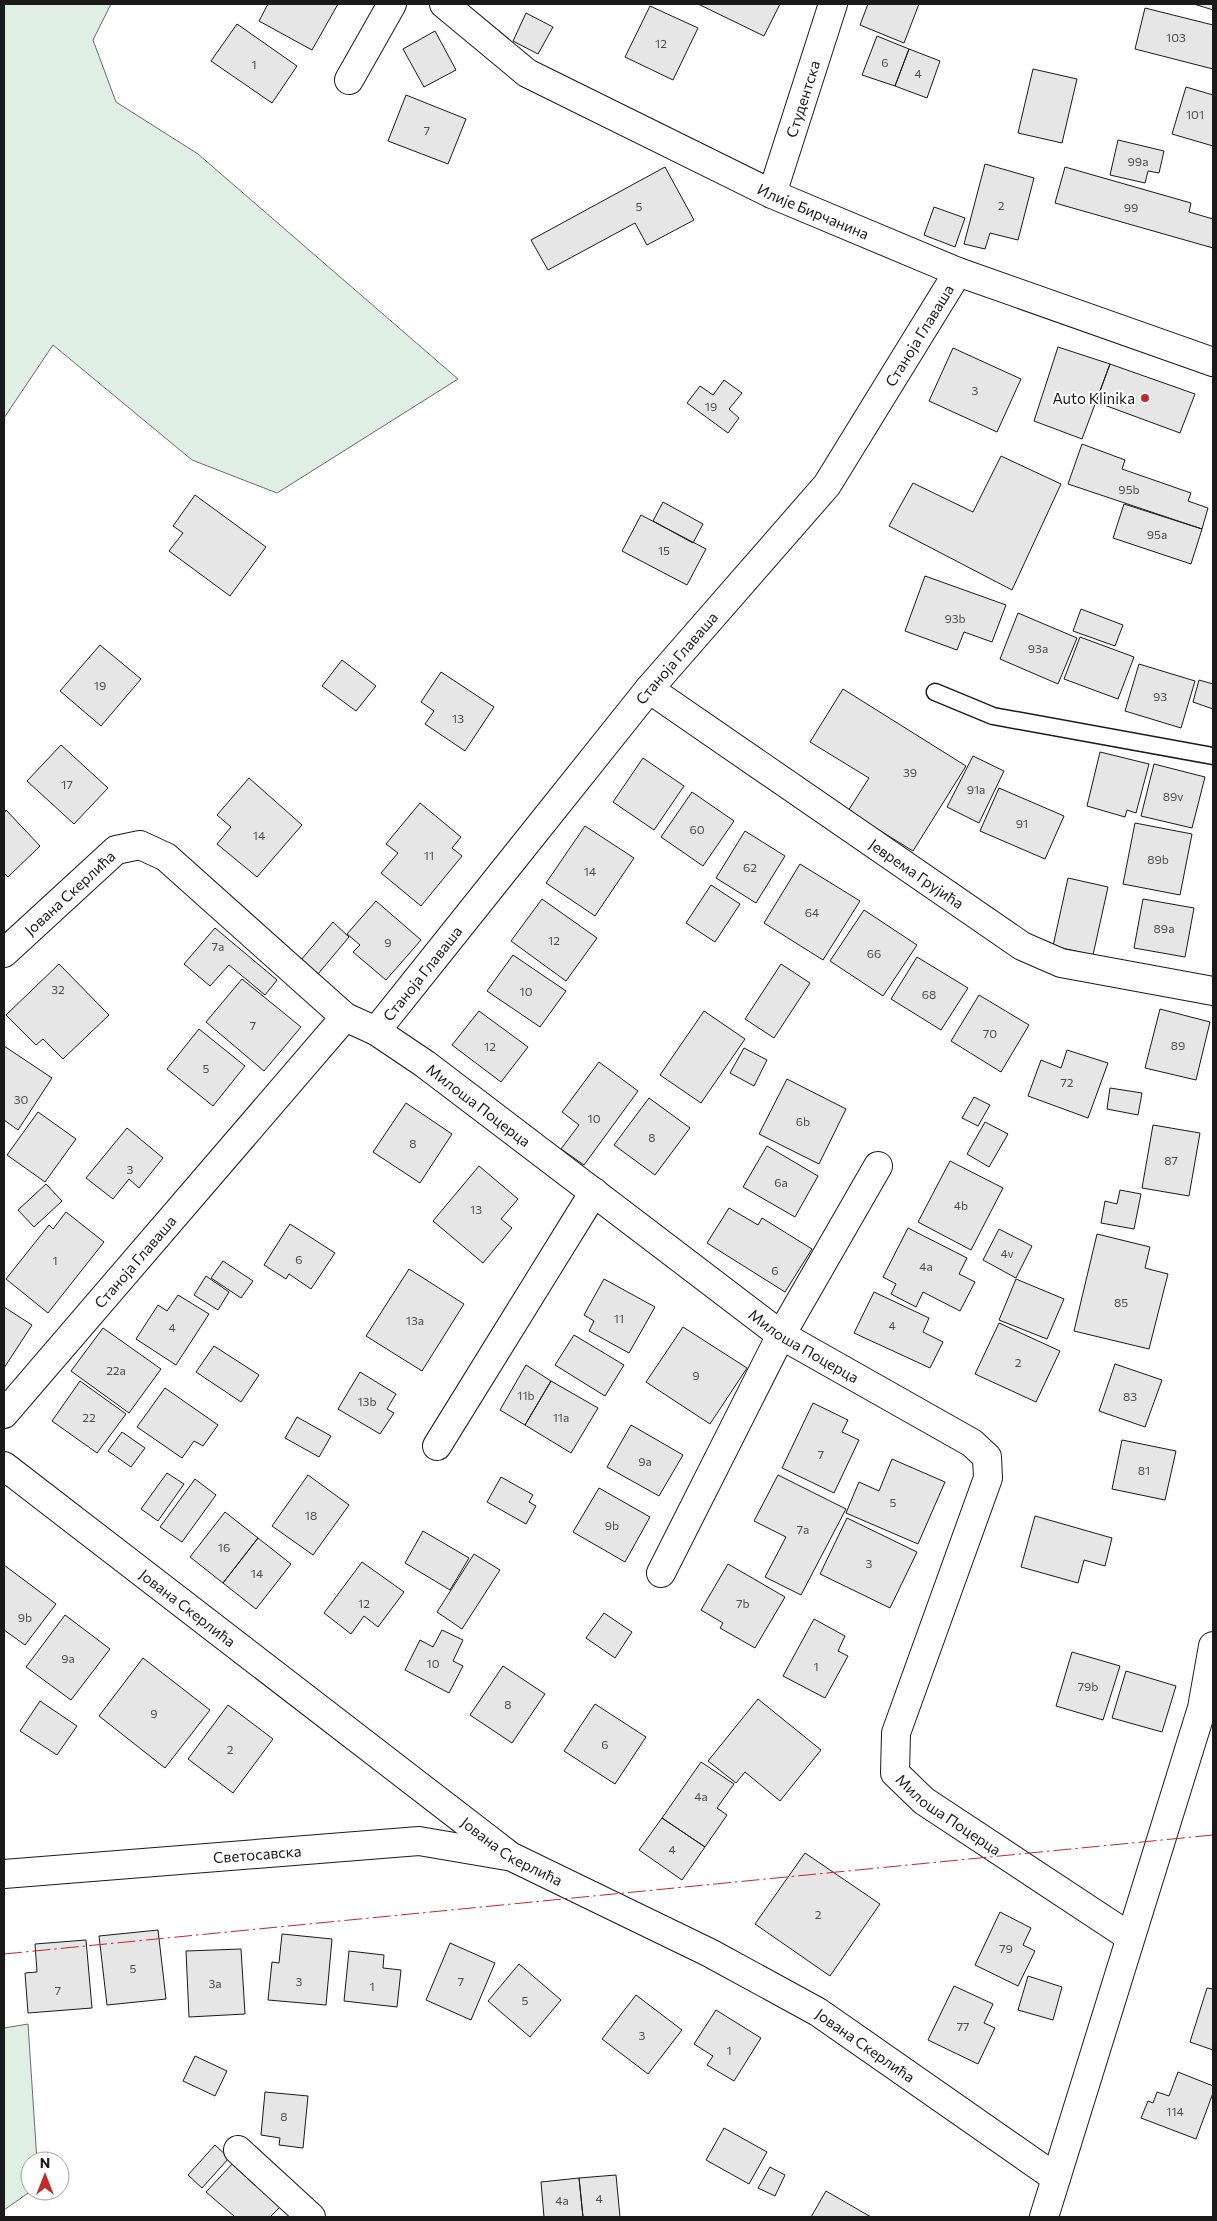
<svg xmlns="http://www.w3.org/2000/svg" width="1217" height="2221" font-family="Commissioner,sans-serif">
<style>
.green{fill:#e0efe3;stroke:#6a6a6a}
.building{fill:#e6e6e6;stroke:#1a1a1a}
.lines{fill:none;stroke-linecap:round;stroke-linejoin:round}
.service-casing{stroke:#1a1a1a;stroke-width:19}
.minor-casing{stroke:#1a1a1a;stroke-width:30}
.secondary-casing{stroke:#1a1a1a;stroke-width:30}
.service{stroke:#fff;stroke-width:16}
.minor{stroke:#fff;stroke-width:28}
.secondary{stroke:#fff;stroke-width:28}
.power{stroke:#c62828;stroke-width:1;stroke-dasharray:18 4 2.5 4;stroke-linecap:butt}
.poi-dot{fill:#c62828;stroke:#fff;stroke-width:2}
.labels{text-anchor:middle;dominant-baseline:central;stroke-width:4;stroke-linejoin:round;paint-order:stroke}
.number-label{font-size:12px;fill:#4d4d4d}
.street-label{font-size:15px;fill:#1a1a1a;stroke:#fff}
.poi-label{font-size:15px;fill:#1a1a1a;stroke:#fff;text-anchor:end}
</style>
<rect width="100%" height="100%" fill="#fff"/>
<!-- green -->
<path class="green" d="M4 4H111L93 40 116 102 198 154 458 379 277 493 192 460 53 345 4 418Z
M28 2024 37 2161H30L31 2191 4 2210V2028Z"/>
<!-- building -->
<path class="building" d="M268 4H338L312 50 259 21Z
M698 4H780L764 36Z
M868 4H919L904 43 860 25Z
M1194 4H1213V10Z
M650 6 698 28 673 80 625 57Z
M1145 8 1213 25V69L1135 49Z
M526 13 553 27 538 54 513 41Z
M237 24 297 66 272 103 211 61Z
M435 31 456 70 424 87 403 49Z
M877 36 909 49 895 86 862 75Z
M909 49 940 61 927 98 895 86Z
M1033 69 1077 79 1062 143 1018 133Z
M1186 87 1213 95V146L1172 134Z
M406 95 466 119 448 164 388 141Z
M1118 140 1164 151 1159 173 1148 171 1145 183 1110 175Z
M985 164 1034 178 1018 240 990 233 985 249 964 244Z
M665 167 694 220 647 245 635 223 548 270 531 240Z
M1065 167 1191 203 1189 212 1213 219V248L1055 203Z
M934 207 965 218 955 247 924 235Z
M1058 347 1110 364 1082 439 1034 421Z
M953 348 1021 379 997 432 929 401Z
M1110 364 1195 394 1180 433 1096 402Z
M724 380 742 393 729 409 739 418 728 433 687 403 700 386 713 395Z
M1082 444 1125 460 1122 469 1191 493 1188 501 1208 508 1202 529 1068 484Z
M1001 456 1061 484 1012 590 889 526 913 483 973 512Z
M195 495 266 547 230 596 169 551 183 533 173 526Z
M663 502 703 524 693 543 653 521Z
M1124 504 1202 529 1191 564 1113 538Z
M641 515 706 549 687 585 622 551Z
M925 576 1006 605 992 642 964 632 957 650 905 631Z
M1081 609 1123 625 1115 646 1073 631Z
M1018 613 1077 638 1058 684 1000 659Z
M1080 637 1134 657 1118 699 1064 679Z
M100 645 141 679 101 726 60 691Z
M342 660 376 686 356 711 322 686Z
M1139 664 1195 681 1181 728 1125 711Z
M441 672 494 707 465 751 425 724 434 711 421 702Z
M1199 680 1213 684V709L1193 702Z
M843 689 966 766 913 851 848 811 869 778 810 742Z
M61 745 108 788 74 824 27 781Z
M1100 752 1149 764 1136 813 1127 810 1125 817 1087 806Z
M973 756 1004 771 979 823 947 807Z
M643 758 684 786 654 830 613 802Z
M1154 764 1205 777 1192 828 1141 816Z
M249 778 302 825 257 877 217 844 231 827 217 815Z
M999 788 1064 816 1045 859 980 831Z
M692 792 734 821 703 866 661 837Z
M420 803 461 837 452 848 462 856 421 906 381 873 398 853 386 844Z
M6 810 40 846 8 877 4 873V813Z
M1135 823 1192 834 1180 895 1123 884Z
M585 826 634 858 595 916 546 883Z
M745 831 785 856 756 903 716 878Z
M800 864 860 901 823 960 764 923Z
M1068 878 1108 887 1093 955 1053 946Z
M711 885 740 904 715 942 686 923Z
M542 899 597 938 566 981 511 941Z
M1143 899 1194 908 1185 957 1134 948Z
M376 901 421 940 386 980 353 952 360 945 347 934Z
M864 910 917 945 883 996 830 961Z
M333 922 349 937 318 974 301 960Z
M215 928 277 980 265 995 229 965 210 986 184 964Z
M513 955 566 991 540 1027 487 991Z
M917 957 968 988 941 1030 891 999Z
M59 964 109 1015 63 1059 43 1039 36 1045 6 1015Z
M781 964 810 983 774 1038 745 1019Z
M242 979 301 1027 264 1071 206 1022Z
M979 995 1029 1025 1001 1072 951 1041Z
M1160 1009 1210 1022 1196 1080 1145 1068Z
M479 1011 528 1047 501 1082 452 1045Z
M704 1011 745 1039 701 1103 660 1075Z
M199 1029 245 1066 213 1106 167 1069Z
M4 1046 52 1078 18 1130 4 1120Z
M744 1048 767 1060 754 1086 730 1073Z
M1067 1050 1108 1063 1088 1118 1028 1096 1041 1060 1061 1068Z
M599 1062 638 1091 584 1165 561 1149 579 1125 562 1112Z
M787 1079 846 1109 819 1164 759 1134Z
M1110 1088 1142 1093 1138 1115 1107 1109Z
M974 1097 990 1105 978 1126 962 1118Z
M649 1098 690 1128 655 1175 614 1145Z
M406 1103 452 1134 420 1183 373 1152Z
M38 1112 76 1139 45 1182 7 1155Z
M985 1122 1008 1134 989 1167 967 1154Z
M1153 1125 1200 1133 1189 1196 1142 1188Z
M127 1128 163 1158 139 1188 129 1179 113 1199 86 1178Z
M767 1146 818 1176 795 1217 743 1187Z
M950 1161 1003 1188 971 1250 918 1222Z
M479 1166 518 1199 501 1219 512 1228 483 1263 433 1221Z
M46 1184 62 1201 34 1227 18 1210Z
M1120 1190 1141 1194 1134 1229 1101 1223 1105 1201 1117 1204Z
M729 1208 758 1225 762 1218 812 1249 785 1292 707 1243Z
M66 1212 104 1242 48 1313 6 1279 49 1225 53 1229Z
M290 1224 335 1253 311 1289 289 1274 286 1279 264 1265Z
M908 1228 967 1258 959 1274 975 1282 960 1311 923 1292 916 1307 891 1294 896 1284 883 1277Z
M999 1229 1032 1246 1016 1278 983 1260Z
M1097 1234 1150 1247 1145 1268 1168 1274 1149 1349 1074 1331Z
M223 1261 253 1281 241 1298 211 1278Z
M409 1269 464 1304 422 1371 366 1336Z
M206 1276 229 1292 218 1310 194 1295Z
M604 1279 655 1307 629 1353 589 1331 594 1321 584 1315Z
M1016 1279 1064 1299 1047 1339 999 1320Z
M874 1292 929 1318 923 1332 943 1342 930 1368 854 1333Z
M178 1295 209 1314 176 1365 136 1339 158 1305 167 1311Z
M4 1307 32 1325 4 1368Z
M999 1323 1060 1351 1036 1402 975 1374Z
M683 1327 747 1368 710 1424 646 1382Z
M103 1328 161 1369 129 1413 71 1371Z
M574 1335 624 1365 605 1396 555 1365Z
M214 1346 259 1375 241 1402 196 1372Z
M1115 1364 1162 1380 1145 1427 1099 1411Z
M526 1365 551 1381 525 1425 500 1410Z
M360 1372 396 1394 387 1409 394 1413 380 1434 338 1409Z
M80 1381 126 1414 97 1453 52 1421Z
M551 1381 598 1408 571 1453 525 1425Z
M165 1388 218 1425 203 1446 194 1441 182 1458 137 1427Z
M813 1403 848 1420 842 1432 859 1440 834 1493 782 1468Z
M297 1417 331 1436 319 1457 285 1438Z
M631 1425 683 1455 659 1496 607 1467Z
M122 1432 145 1448 131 1467 108 1451Z
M1122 1440 1176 1451 1165 1500 1112 1489Z
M892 1459 945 1482 918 1544 846 1513 859 1482 879 1491Z
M167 1473 184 1484 158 1521 141 1509Z
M308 1475 349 1505 313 1555 272 1526Z
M778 1475 846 1509 801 1595 765 1577 786 1537 754 1521Z
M501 1477 533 1495 529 1502 536 1506 526 1524 487 1502Z
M195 1479 216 1495 182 1542 160 1527Z
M599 1488 650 1517 625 1562 573 1532Z
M225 1512 258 1538 223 1583 190 1557Z
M1035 1516 1112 1538 1105 1566 1084 1560 1078 1583 1021 1567Z
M847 1518 917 1552 890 1608 820 1574Z
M423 1531 469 1558 450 1590 405 1563Z
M258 1538 291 1564 256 1609 223 1583Z
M474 1554 500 1570 462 1629 437 1612Z
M362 1562 404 1592 378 1627 364 1616 351 1634 324 1613Z
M728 1564 785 1597 755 1648 720 1628 723 1623 701 1610Z
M4 1565 56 1604 25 1645 4 1630Z
M604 1613 632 1632 615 1658 586 1638Z
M65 1615 110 1649 71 1700 26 1667Z
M814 1619 845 1636 838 1651 848 1656 825 1698 783 1676Z
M442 1630 463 1640 453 1661 463 1666 449 1693 405 1670 420 1640 433 1647Z
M1072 1652 1120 1666 1103 1720 1056 1706Z
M143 1658 210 1710 165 1768 99 1716Z
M503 1666 545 1694 512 1743 470 1715Z
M1126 1671 1176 1686 1162 1732 1112 1718Z
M758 1699 821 1750 780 1801 745 1772 736 1783 708 1761Z
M40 1701 77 1726 57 1755 20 1731Z
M595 1704 646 1737 615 1784 564 1751Z
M228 1705 273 1739 233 1793 188 1759Z
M701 1762 734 1784 717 1808 727 1815 705 1847 662 1818Z
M662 1818 705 1847 682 1880 639 1850Z
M805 1853 880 1904 830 1976 755 1924Z
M1000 1912 1031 1928 1023 1945 1035 1951 1018 1986 975 1965Z
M158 1930 166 1999 107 2005 99 1936Z
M282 1934 332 1939 326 2005 268 2000 272 1962 279 1963Z
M86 1940 92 2008 28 2013 25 1973 37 1972 35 1944Z
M450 1943 495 1963 471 2020 426 2000Z
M241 1949 245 2014 189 2017 186 1951Z
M349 1951 384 1955 383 1968 401 1970 397 2007 344 2001Z
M519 1964 561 2000 530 2037 488 2001Z
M1028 1976 1062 1987 1053 2020 1018 2010Z
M954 1986 993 2004 984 2023 995 2028 978 2064 928 2040Z
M1207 1988 1213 1989V2050L1190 2042Z
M636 1995 682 2030 648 2074 602 2039Z
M716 2010 761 2038 734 2081 707 2065 713 2056 694 2044Z
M195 2056 227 2071 215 2096 183 2081Z
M1178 2072 1213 2086V2093L1196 2139 1141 2118 1148 2101 1153 2103 1157 2092 1169 2096Z
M265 2092 308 2096 303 2148 279 2145 280 2138 261 2135Z
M724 2128 767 2152 749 2184 706 2160Z
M215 2145 229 2158 202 2188 188 2175Z
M234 2162 282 2205 270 2217H235L206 2192Z
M770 2167 785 2175 775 2196 758 2188Z
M616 2175 620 2217H583L579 2178Z
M579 2178 583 2217H544L541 2182Z
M826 2191 871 2217H811Z"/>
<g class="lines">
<!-- service casing -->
<g class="service-casing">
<path id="service" d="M935 692 993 716 1213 756"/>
</g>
<!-- minor casing -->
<g class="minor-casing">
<g id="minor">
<path id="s1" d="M444 4 527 73 772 194 958 272 1213 362"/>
<path d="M349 80 392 4"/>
<path id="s2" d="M772 194 833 4"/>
<path id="s3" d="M649 689 1022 946 1061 963 1213 991"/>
<path id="s4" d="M4 953 116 850 140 845 166 857 345 1017 376 1031 425 1064 781 1335 972 1443 987 1457 988 1478 896 1733 895 1773 924 1801 1130 1937"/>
<path id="s5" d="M376 1031 649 689 827 485 958 272"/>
<path id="s6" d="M4 1414 345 1017"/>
<path d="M437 1446 594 1192"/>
<path id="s7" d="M4 1466 510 1856 710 1953 818 2012 1056 2178"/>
<path d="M661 1573 781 1335 878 1166"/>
<path id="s8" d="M4 1874 419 1841 507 1856"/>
<path d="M238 2150 311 2217"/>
</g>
</g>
<!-- secondary casing -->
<g class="secondary-casing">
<path id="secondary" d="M1044 2217 1202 1708 1213 1646"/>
</g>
<!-- service -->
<use href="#service" class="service"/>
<!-- minor -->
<use href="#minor" class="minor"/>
<!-- secondary -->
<use href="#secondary" class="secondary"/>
<!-- power -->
<path class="power" d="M4 1954 1213 1835"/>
</g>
<!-- markers -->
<circle class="poi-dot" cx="1145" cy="398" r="5"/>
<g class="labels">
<!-- number labels -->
<g class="number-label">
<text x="1176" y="37">103</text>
<text x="661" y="43">12</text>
<text x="885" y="62">6</text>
<text x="254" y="64">1</text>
<text x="918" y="73">4</text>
<text x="1195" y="114">101</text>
<text x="427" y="130">7</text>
<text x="1138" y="161">99a</text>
<text x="1001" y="205">2</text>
<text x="639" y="206">5</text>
<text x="1131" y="207">99</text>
<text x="975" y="390">3</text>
<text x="711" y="406">19</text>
<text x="1129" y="489">95b</text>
<text x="1157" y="534">95a</text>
<text x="664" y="550">15</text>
<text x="955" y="618">93b</text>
<text x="1038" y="648">93a</text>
<text x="100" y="685">19</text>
<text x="1160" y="696">93</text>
<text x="458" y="718">13</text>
<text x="910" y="772">39</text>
<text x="67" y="784">17</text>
<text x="976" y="789">91a</text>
<text x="1173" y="796">89v</text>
<text x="1022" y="823">91</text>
<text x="697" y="829">60</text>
<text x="259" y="835">14</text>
<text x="429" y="855">11</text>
<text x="1158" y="859">89b</text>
<text x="750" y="867">62</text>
<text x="590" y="871">14</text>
<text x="812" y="912">64</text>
<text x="1164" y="928">89a</text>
<text x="554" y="940">12</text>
<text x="388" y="942">9</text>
<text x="218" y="946">7a</text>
<text x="874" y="953">66</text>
<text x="58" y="989">32</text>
<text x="526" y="991">10</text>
<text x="929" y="994">68</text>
<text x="253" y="1025">7</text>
<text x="990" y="1033">70</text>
<text x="1178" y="1045">89</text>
<text x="490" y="1046">12</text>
<text x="206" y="1068">5</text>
<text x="1067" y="1082">72</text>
<text x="21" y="1099">30</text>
<text x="594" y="1118">10</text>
<text x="803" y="1121">6b</text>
<text x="652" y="1137">8</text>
<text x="413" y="1143">8</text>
<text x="1171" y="1160">87</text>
<text x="130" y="1169">3</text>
<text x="781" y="1182">6a</text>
<text x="961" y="1205">4b</text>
<text x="476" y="1209">13</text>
<text x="1007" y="1253">4v</text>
<text x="299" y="1259">6</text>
<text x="55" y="1260">1</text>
<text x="926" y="1266">4a</text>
<text x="775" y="1270">6</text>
<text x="1121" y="1302">85</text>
<text x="619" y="1318">11</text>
<text x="415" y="1320">13a</text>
<text x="892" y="1325">4</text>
<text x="172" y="1327">4</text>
<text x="1018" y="1362">2</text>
<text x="116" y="1370">22a</text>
<text x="696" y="1375">9</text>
<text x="526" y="1395">11b</text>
<text x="1130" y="1396">83</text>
<text x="367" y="1401">13b</text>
<text x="89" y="1417">22</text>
<text x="561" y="1417">11a</text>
<text x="821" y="1454">7</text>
<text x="645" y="1461">9a</text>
<text x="1144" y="1470">81</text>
<text x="893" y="1502">5</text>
<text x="311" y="1515">18</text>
<text x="612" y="1525">9b</text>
<text x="803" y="1529">7a</text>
<text x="224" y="1547">16</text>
<text x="869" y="1563">3</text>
<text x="257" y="1573">14</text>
<text x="364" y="1603">12</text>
<text x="743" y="1603">7b</text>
<text x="25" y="1617">9b</text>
<text x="68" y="1658">9a</text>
<text x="433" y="1663">10</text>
<text x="816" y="1666">1</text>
<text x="1088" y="1686">79b</text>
<text x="508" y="1704">8</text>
<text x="154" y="1713">9</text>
<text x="605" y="1744">6</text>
<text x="230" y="1749">2</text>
<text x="701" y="1796">4a</text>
<text x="672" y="1849">4</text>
<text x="818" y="1914">2</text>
<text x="1006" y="1948">79</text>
<text x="133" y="1968">5</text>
<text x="299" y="1981">3</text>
<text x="461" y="1981">7</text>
<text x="215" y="1983">3a</text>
<text x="372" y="1986">1</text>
<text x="58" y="1990">7</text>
<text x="525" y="2000">5</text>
<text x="963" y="2026">77</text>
<text x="642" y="2035">3</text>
<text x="729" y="2050">1</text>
<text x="1175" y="2111">114</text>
<text x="284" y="2116">8</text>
<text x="599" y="2198">4</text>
<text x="562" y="2200">4a</text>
</g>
<!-- street labels -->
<g class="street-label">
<text stroke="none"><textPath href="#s2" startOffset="100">Студентска</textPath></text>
<text stroke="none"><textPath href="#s1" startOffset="426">Илије Бирчанина</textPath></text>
<text stroke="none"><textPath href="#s5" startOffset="884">Станоја Главаша</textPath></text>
<text stroke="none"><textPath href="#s5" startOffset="479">Станоја Главаша</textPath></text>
<text stroke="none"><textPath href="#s3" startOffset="325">Јеврема Грујића</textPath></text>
<text stroke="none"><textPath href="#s4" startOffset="89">Јована Скерлића</textPath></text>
<text stroke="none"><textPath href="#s5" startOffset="74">Станоја Главаша</textPath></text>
<text stroke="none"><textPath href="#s4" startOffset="606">Милоша Поцерца</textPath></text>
<text stroke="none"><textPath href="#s6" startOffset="201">Станоја Главаша</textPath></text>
<text stroke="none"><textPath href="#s4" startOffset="1011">Милоша Поцерца</textPath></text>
<text stroke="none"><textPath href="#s7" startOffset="232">Јована Скерлића</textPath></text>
<text stroke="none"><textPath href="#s4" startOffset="1626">Милоша Поцерца</textPath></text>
<text stroke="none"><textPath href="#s7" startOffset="638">Јована Скерлића</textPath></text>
<text stroke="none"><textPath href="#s8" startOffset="254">Светосавска</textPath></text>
<text stroke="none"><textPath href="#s7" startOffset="1042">Јована Скерлића</textPath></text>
</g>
<!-- poi labels -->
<g class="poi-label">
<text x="1135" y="398">Auto Klinika</text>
</g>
</g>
<!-- border -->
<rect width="1217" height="2221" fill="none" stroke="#1a1a1a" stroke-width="10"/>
<!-- north arrow -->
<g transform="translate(45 2176)"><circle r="24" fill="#ffffff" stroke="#a3a3a3"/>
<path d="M0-4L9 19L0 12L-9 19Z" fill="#c62828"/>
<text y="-8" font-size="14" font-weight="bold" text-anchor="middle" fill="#1a1a1a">N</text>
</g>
</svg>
